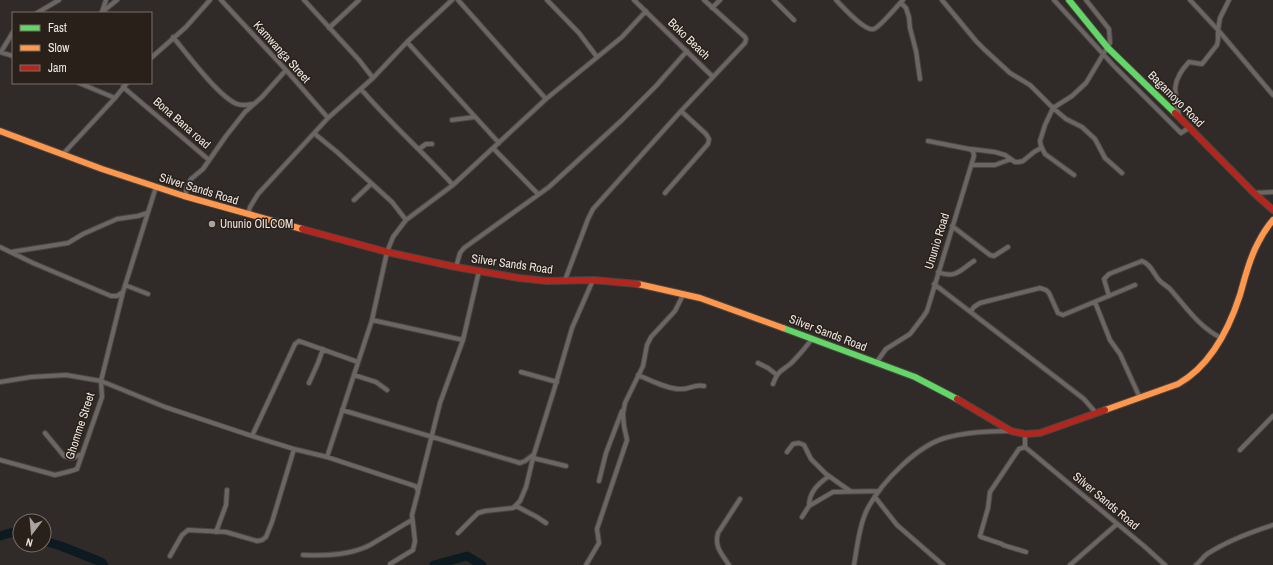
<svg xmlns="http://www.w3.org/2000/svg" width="1273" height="565" font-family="'Archivo Narrow',sans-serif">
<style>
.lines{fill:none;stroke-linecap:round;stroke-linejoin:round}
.river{stroke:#0d1a1f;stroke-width:9}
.street-casing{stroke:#4a4643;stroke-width:6}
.fast-casing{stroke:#4a4643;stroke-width:8}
.slow-casing{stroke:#4a4643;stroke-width:8}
.jam-casing{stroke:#4a4643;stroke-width:8}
.street{stroke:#6b6664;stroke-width:4}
.fast{stroke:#63d668;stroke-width:6}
.slow{stroke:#ff974d;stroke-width:6}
.jam{stroke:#b3261e;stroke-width:6}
.poi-dot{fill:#aaa4a0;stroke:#29201a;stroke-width:1.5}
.labels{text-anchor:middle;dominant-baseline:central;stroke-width:3;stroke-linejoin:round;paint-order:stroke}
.street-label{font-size:12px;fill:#ece5e1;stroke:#29201a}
.poi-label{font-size:12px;fill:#ece5e1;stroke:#29201a;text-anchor:start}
</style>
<rect width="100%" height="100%" fill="#302b28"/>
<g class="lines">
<!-- river -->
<path class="river" d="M0 536 14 532 20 534
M44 541 61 546 101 562 104 565
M434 565 467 556 482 565"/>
<!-- street casing -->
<g class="street-casing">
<path id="street" d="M221 0 286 70 328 118
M304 0 359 60 373 78
M458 0 546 99
M547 0 579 33 597 57
M634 0 713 77
M774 0 794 20
M836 0C843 7 865 32 874 29 881 26 897 6 903 0
M942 0 976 41 985 50 1010 73 1030 85 1053 108 1066 119 1082 127 1095 139 1105 158 1122 173
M1054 0 1114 66 1181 133 1190 127
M1229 0 1220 18 1218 30 1273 95
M901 3 906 8 909 17 910 28 916 51 920 79
M712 8 720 0
M102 12 106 0
M37 13 59 0
M101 13 117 0
M329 28 359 0
M173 37C187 54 219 97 237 104 243 106 247 105 253 104
M407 42 499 143
M0 52 13 56
M1 52 13 32
M151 58 186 27 210 0
M79 83 115 98
M123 87 209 160
M361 89C390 123 423 152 453 185
M1179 115C1174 92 1171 81 1189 62L1202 64 1217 45 1218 40V30L1190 0
M452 120 475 117
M315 134 337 152 392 202 406 220
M493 148 538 194
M419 149 426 144H432
M971 149 995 152 1005 155 1015 162H1019L1023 161 1034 152 1041 148
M63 154 115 98 127 83
M972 165H995L1011 159
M1074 175 1045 154 1041 146 1040 141 1045 125 1053 108 1072 96 1086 83 1110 43 1109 29 1086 0
M665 193 708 144 709 139 706 134 681 111
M1254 193 1273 192
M185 197 187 187 191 179 203 169 226 136 245 112 262 97 286 70
M354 200 371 184
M248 215 250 207 258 194 328 118 373 78 407 42 452 0
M952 226 990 255 994 256 1008 247
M0 247 33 263 111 296H117L123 292
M11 252 68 243 83 234 117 219 138 216 147 213
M456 267 460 253 464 248 549 187 622 120 656 86 687 51
M938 272C956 279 960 270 974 261
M565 280 588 219 593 209 681 111 745 43 746 39 745 37 704 0
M934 284 1084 399 1096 413
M125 285 148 294
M1109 296 1104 279 1109 274 1142 261C1151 264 1154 275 1160 281 1163 284 1167 286 1170 289 1186 307 1199 327 1221 338
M1095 302 1110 340 1120 354 1140 398
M971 311 974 307 980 303 1040 288 1046 290 1049 293 1058 313 1063 315 1135 285
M372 320 463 340
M758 363 768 368 777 375
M876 363 886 349 910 334 923 317 927 311 974 156 973 151 969 149 928 141
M521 372 557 382
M354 375 376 382 387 390
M638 375C650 380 669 390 682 389 690 389 695 384 704 386
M0 382 31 377 66 375 101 381 165 407 252 436 294 449 327 457 415 486 417 488 418 492 412 515 415 541 413 550 390 564
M309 383 318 363 323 349
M773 384C778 371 780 372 789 365 793 362 810 343 812 338
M342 410 520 463 525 461 533 455
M45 433 64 456 72 458 82 454
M252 436 295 344 299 341 358 362
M1025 447 1144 546 1165 565
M1025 447 1019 449 990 492 988 508 980 536 981 537 1002 544 1003 545 1026 552
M1025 447V434
M1240 450 1273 416
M787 452 793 444 799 443 804 445 811 459 826 474 850 491
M327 457 372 320 387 252 393 237 406 220 453 185 546 99 622 37 646 11
M533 458 566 466
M0 460 55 475 71 471 77 469 102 397 101 381 123 292 156 187
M599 481 606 453 622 411
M418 491 440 403 463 340 479 271
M875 497 897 525 943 565
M516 506 537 517 546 523
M809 506C809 492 818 484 829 476
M802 517 809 506 833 492 879 491
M216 532 226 505 227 490
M458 533 478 513 485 511 513 508 520 501 526 487 534 454 554 390 572 328 593 280
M303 555C324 556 351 555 370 545 384 537 398 528 412 520
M170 556 182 535 188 530 226 532 257 541 262 540 266 537 272 522 294 449
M586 565 599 543 597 529 627 440 624 426 623 414 625 403 643 366 647 345 651 337 675 311 683 295
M729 565C722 554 714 547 718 533L740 499
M854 565C857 547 860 521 869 506 883 481 917 446 945 438 966 432 987 431 1009 431
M1070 565 1117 524
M1196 565C1200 562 1203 557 1207 554 1227 541 1251 532 1273 525"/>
</g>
<!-- fast casing -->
<g class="fast-casing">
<path id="fast" d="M1069 0 1108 48 1175 113
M783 328 915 377 957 399"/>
</g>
<!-- slow casing -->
<g class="slow-casing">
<path id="slow" d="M0 131 102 169 184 196 302 229
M638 284 700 298 783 328
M1105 410 1178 384C1210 366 1229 329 1240 295 1245 278 1249 259 1258 243 1262 235 1267 227 1273 220"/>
</g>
<!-- jam casing -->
<g class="jam-casing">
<path id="jam" d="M1175 113 1254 193 1273 210
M302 229 387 252 456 267 519 278 547 281 593 280 638 284
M957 399 1011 431 1025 434 1040 433 1105 410"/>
</g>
<!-- street -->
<use href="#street" class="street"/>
<!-- fast -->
<use href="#fast" class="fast"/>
<!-- slow -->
<use href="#slow" class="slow"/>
<!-- jam -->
<use href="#jam" class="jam"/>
</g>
<!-- markers -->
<circle class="poi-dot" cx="212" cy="224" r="4"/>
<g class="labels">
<!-- street labels -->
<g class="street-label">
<text transform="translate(689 39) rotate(44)">Boko Beach</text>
<text transform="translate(282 52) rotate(48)">Kamwanga Street</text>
<text transform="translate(1176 99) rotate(45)">Bagamoyo Road</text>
<text transform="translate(182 123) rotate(41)">Bona Bana road</text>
<text transform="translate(199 189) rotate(17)">Silver Sands Road</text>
<text transform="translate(937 241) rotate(-73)">Ununio Road</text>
<text transform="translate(512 264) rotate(8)">Silver Sands Road</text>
<text transform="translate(828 333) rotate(21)">Silver Sands Road</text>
<text transform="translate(80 426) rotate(-72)">Ghomme Street</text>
<text transform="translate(1106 501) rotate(40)">Silver Sands Road</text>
</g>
<!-- poi labels -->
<g class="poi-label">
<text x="220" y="224">Ununio OILCOM</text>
</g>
</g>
<!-- legend -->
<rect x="12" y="12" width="140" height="72" fill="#29201a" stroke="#776f6a"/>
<rect x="20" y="25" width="20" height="6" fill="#63d668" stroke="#776f6a"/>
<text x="48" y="32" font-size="12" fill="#ece5e1">Fast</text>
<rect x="20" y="45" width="20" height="6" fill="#ff974d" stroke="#776f6a"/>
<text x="48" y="52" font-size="12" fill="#ece5e1">Slow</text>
<rect x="20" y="65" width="20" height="6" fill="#b3261e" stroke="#776f6a"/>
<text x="48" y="72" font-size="12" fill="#ece5e1">Jam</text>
<!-- north arrow -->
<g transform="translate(32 533) rotate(196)"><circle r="19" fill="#29201a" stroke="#776f6a"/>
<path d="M0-3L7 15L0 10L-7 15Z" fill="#aaa4a0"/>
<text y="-6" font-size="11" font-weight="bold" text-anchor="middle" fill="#ece5e1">N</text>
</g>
</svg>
